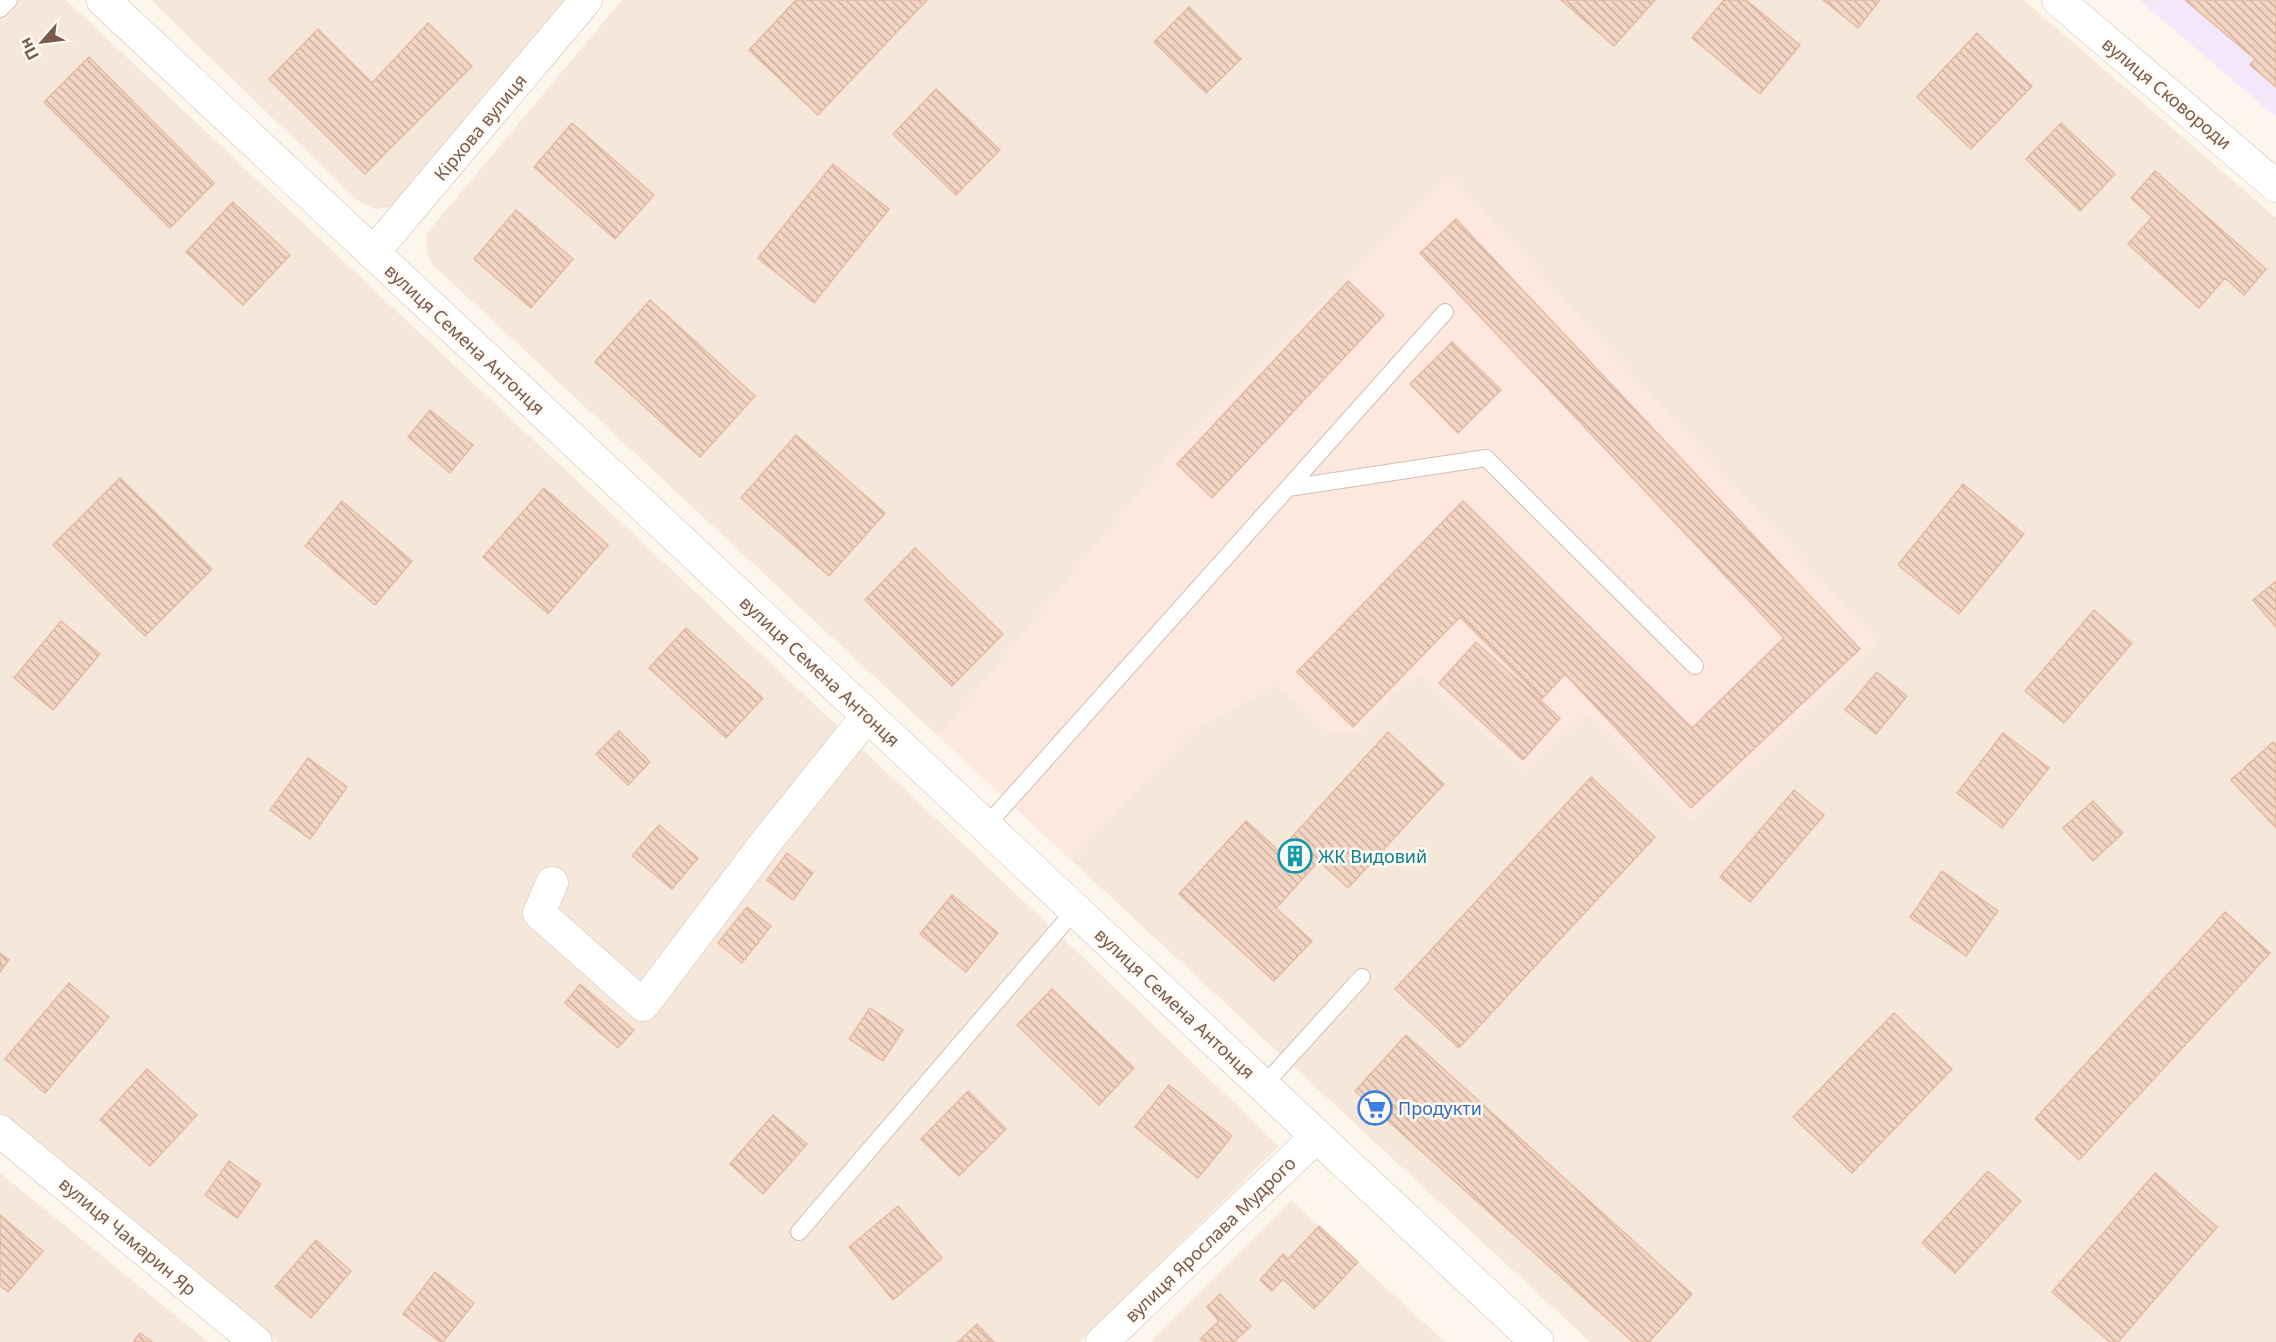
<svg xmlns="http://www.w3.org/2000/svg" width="2276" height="1342" font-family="'Noto Sans',sans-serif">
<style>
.residential{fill:#f5e8da}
.commercial{fill:#fde8e0}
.education{fill:#f3e8fa}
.building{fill:url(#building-back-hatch);stroke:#e6bba3;stroke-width:1.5}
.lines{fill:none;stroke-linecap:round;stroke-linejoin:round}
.service-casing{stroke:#d1beb0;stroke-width:18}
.minor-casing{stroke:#d1beb0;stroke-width:33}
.tertiary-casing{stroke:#d1beb0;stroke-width:34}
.service{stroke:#fff;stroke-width:16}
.minor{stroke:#fff;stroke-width:32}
.tertiary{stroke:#fff;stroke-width:33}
.labels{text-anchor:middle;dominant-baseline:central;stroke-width:5;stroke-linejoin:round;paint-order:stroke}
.street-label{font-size:18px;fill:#7a5c4d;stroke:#fffaf3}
.culture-label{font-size:18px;fill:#0d838f;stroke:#fffaf3;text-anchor:start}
.shop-label{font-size:18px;fill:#366cbe;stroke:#fffaf3;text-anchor:start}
</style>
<defs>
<pattern id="building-back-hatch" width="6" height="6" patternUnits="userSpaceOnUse" patternTransform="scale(1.5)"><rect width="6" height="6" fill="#f3d5c3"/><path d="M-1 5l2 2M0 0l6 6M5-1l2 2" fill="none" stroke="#cab0a1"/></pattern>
</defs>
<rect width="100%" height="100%" fill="#fdf6ec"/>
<!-- residential -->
<path class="residential" d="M0 0H66L1066 941 1279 1146 1080 1342H278L0 1113Z
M151 0H567L391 207 374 209 356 199Z
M622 0H2024L2276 218V1342H1590L1071 860 1188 734 1276 684 1329 733H1357L1393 694 1419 674 1526 770 1451 176 1168 458 939 737 433 265 427 253V233Z
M0 1173 208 1342H0Z
M1291 1200 1319 1226 1445 1342H1151Z"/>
<!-- commercial -->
<path class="commercial" d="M1451 176 1878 642 1691 821 1586 714 1526 770 1419 674 1393 694 1358 733H1329L1276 684 1188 734 1071 860 939 737 1168 458Z"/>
<!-- education -->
<path class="education" d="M2139 0H2276V117Z"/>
<!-- building -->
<path class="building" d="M796 0H927L818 115 749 50Z
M1561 0H1655L1614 46Z
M1724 0H1746L1800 45 1760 94 1692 38Z
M1823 0H1880L1858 28Z
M2185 0H2276V87L2250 65 2255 59Z
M1189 7 1241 59 1206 93 1154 42Z
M428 23 472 66 365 174 269 79 318 29 372 83Z
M1977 33 2032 86 1971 149 1917 97Z
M89 57 214 183 170 228 44 102Z
M936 89 1000 150 956 195 893 134Z
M572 123 654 195 615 239 534 167Z
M2061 123 2115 174 2080 211 2026 159Z
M833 164 889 209 814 303 758 258Z
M2155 171 2266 269 2244 295 2225 278 2199 308 2128 244 2152 217 2131 198Z
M233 202 290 255 243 305 186 252Z
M516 210 573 259 531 308 474 259Z
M1456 219 1860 649 1691 808 1565 674 1542 699 1460 617 1353 727 1297 672 1463 501 1692 728 1784 638 1420 253Z
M1348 281 1384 315 1212 498 1177 464Z
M650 300 755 396 700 457 595 362Z
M1452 342 1501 390 1458 433 1410 384Z
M430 410 473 445 450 473 408 437Z
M796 435 885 513 829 576 741 498Z
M120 478 212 569 145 636 53 545Z
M1963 484 2024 534 1959 614 1898 565Z
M544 488 608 545 548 614 483 557Z
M342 501 412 561 375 605 305 546Z
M915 548 1003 634 952 686 865 600Z
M2276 581V627L2253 600Z
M2094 610 2132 643 2064 723 2025 691Z
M61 621 100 654 53 710 14 678Z
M686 628 763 698 726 738 649 668Z
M1476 642 1560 718 1523 760 1439 683Z
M1877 672 1907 696 1876 734 1845 710Z
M619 731 650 762 628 785 596 754Z
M1388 732 1444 784 1348 888 1319 861 1276 908 1312 941 1274 981 1179 894 1246 821 1279 851Z
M2003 733 2049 768 2002 828 1957 793Z
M2273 742 2276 745V828L2231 780Z
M308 758 347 787 310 839 270 810Z
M1591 777 1655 837 1459 1048 1395 989Z
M1794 790 1824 815 1750 902 1720 877Z
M2093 801 2123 833 2093 861 2063 828Z
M659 825 698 858 672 889 632 856Z
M787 853 813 873 793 900 767 880Z
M1942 871 1998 911 1966 956 1910 917Z
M952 895 998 933 966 972 920 934Z
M747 907 771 926 742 963 718 943Z
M2225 912 2270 953 2079 1160 2035 1119Z
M0 953 9 960 0 972Z
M69 983 109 1017 45 1093 5 1059Z
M580 984 634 1030 618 1048 565 1003Z
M1052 989 1134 1068 1099 1105 1017 1025Z
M870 1008 903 1030 883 1061 849 1039Z
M1894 1013 1952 1069 1852 1173 1793 1117Z
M1406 1035 1692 1294 1649 1342H1633L1355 1091Z
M147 1069 197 1115 150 1166 100 1120Z
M1169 1085 1232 1136 1198 1178 1135 1127Z
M968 1091 1006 1129 959 1176 921 1139Z
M773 1115 807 1144 763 1194 730 1164Z
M229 1161 261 1184 237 1218 205 1195Z
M1988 1171 2021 1201 1955 1273 1922 1243Z
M2155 1173 2217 1227 2118 1342H2110L2052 1292Z
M898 1206 942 1258 893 1300 849 1247Z
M0 1215 43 1251 8 1292 0 1286Z
M1319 1226 1358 1262 1314 1309 1283 1279 1272 1291 1260 1280 1283 1254 1288 1259Z
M316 1240 351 1271 311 1318 275 1287Z
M435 1272 474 1303 443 1342H440L403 1314Z
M1220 1294 1251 1326 1234 1342H1203L1200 1339 1219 1321 1207 1307Z
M977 1324 994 1342H958Z
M140 1333 152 1342H133Z"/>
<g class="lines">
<!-- service casing -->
<g class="service-casing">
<path id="service" d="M0 9 9 0
M1288 488 1486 458 1695 666
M986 826 1445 312
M1263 1086 1362 977
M799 1232 1075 910"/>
</g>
<!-- minor casing -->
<g class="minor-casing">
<path id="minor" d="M2058 0 2276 186
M373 253 586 0
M552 883 539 913 643 1005 770 837 867 716
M0 1131 256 1342
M1102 1342 1317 1136"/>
</g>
<!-- tertiary casing -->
<g class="tertiary-casing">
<path id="tertiary" d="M103 0 1537 1342"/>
</g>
<!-- service -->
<use href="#service" class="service"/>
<!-- minor -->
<use href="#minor" class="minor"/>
<!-- tertiary -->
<use href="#tertiary" class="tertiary"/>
</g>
<!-- icons -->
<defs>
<g id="building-ring" transform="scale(1.725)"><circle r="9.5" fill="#fffaf3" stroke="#0f9aa8" stroke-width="1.5"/><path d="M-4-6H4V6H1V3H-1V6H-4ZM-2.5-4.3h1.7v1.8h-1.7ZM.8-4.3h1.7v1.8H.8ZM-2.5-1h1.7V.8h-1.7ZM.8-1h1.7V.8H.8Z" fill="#0f9aa8"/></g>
<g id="supermarket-ring" transform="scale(1.725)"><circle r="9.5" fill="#fffaf3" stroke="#3f7fe0" stroke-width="1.5"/><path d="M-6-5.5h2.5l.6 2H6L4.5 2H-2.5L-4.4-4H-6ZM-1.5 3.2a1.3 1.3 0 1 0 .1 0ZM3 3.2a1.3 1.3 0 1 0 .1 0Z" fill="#3f7fe0"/></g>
</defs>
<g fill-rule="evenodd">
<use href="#building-ring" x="1295" y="856"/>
<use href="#supermarket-ring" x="1375" y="1108"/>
</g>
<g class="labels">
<!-- street labels -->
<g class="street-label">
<text transform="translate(2167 93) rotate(40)">вулиця Сковороди</text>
<text transform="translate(480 127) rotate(-50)">Кірхова вулиця</text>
<text transform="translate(465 339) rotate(43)">вулиця Семена Антонця</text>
<text transform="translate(820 671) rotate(43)">вулиця Семена Антонця</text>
<text transform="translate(1175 1003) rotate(43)">вулиця Семена Антонця</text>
<text transform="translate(128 1236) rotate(40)">вулиця Чамарин Яр</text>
<text transform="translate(1210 1239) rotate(-44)">вулиця Ярослава Мудрого</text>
</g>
<!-- culture labels -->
<g class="culture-label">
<text x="1318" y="856">ЖК Видовий</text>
</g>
<!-- shop labels -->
<g class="shop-label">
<text x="1398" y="1108">Продукти</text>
</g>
</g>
<!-- north arrow -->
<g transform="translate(42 42) rotate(242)" stroke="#fffaf3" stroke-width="4.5" paint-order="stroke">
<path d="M0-4.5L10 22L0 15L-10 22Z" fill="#7a5c4d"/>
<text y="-9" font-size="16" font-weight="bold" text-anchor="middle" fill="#7a5c4d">Пн</text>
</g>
</svg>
